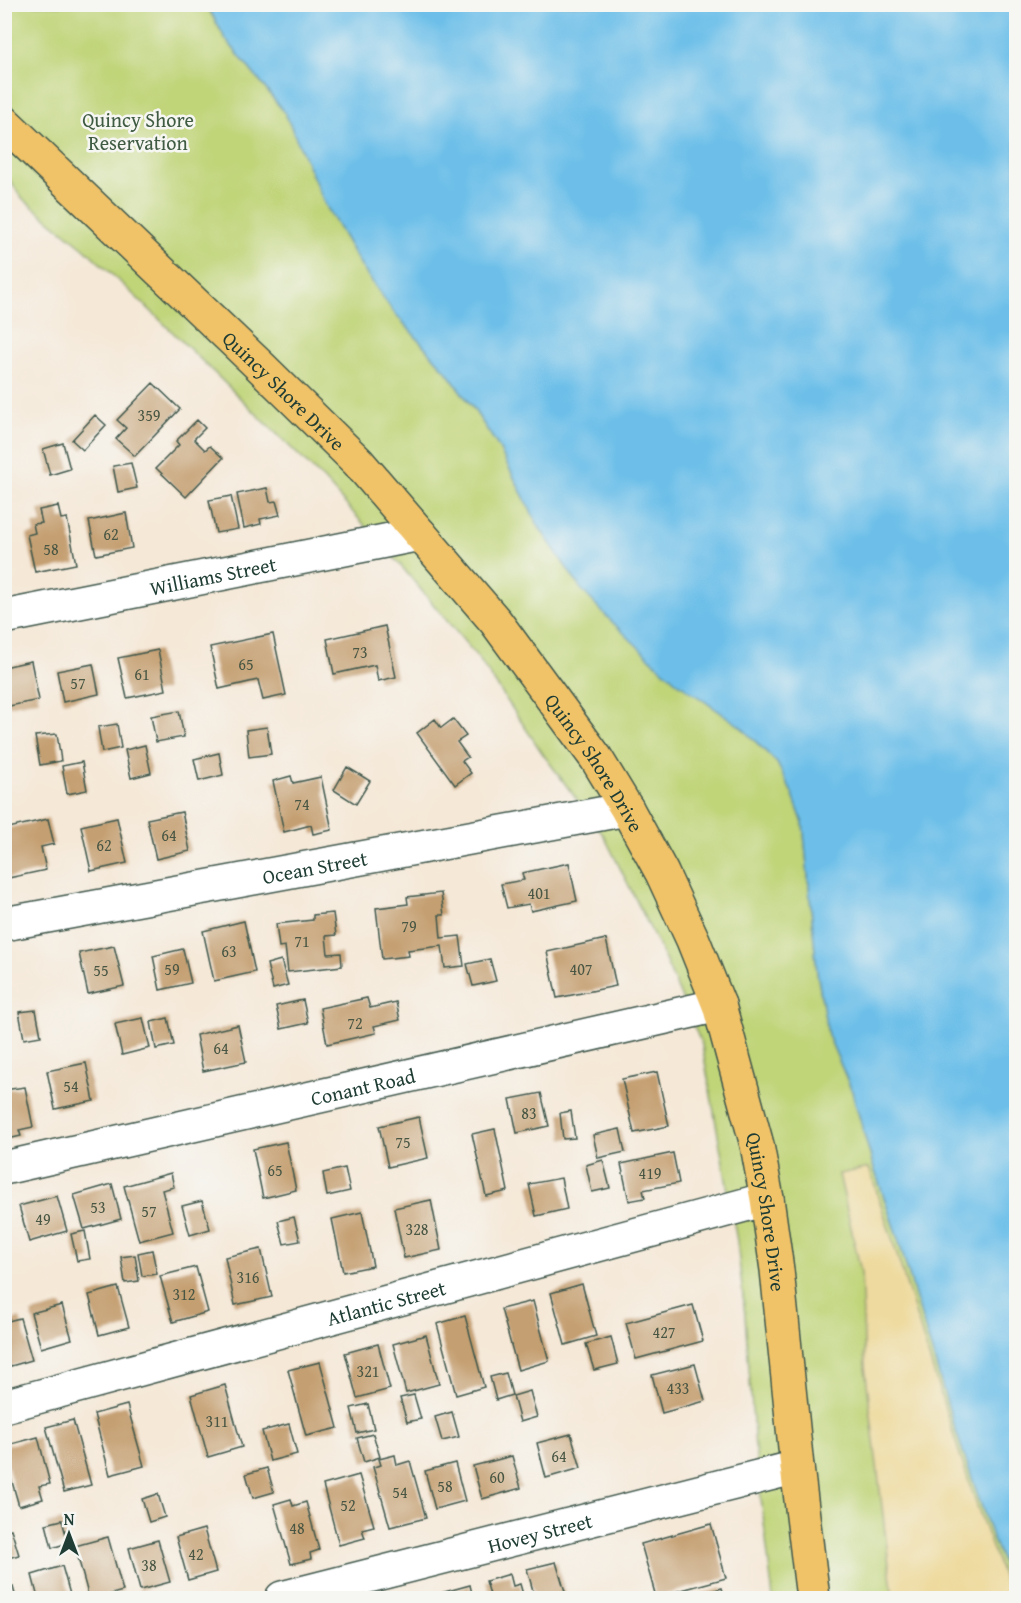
<svg xmlns="http://www.w3.org/2000/svg" width="1021" height="1603" font-family="'Gentium Book Plus',serif">
<style>
.green{fill:#c0d478;stroke:#708856;stroke-width:1.5}
.sand{fill:#eeda9e;stroke:#868c69;stroke-width:1.5}
.water{fill:#6dbfe9;stroke:#467e8e;stroke-width:1.5}
.building{fill:#c49f71}
.lines{fill:none;stroke-linecap:round;stroke-linejoin:round}
.minor-casing{stroke:#3f574c;stroke-width:36}
.major-casing{stroke:#3f574c;stroke-width:36}
.minor{stroke:#fff;stroke-width:33}
.major{stroke:#f1c369;stroke-width:33}
.labels{text-anchor:middle;dominant-baseline:central;stroke-width:5;stroke-linejoin:round;paint-order:stroke}
.number-label{font-size:16px;fill:#485643}
.park-label{font-size:20px;fill:#3f5b42;stroke:#f6f6f2}
.street-label{font-size:20px;fill:#1f3d34;stroke:#f6f6f2}
</style>
<rect width="100%" height="100%" fill="#f6f6f2"/>
<filter id="ink" filterUnits="userSpaceOnUse"><feTurbulence type="fractalNoise" baseFrequency=".0167" numOctaves="2"/><feDisplacementMap in="SourceGraphic" scale="12" xChannelSelector="R" yChannelSelector="G"/><feConvolveMatrix kernelMatrix="1 2 1 2 8 2 1 2 1" color-interpolation-filters="sRGB"/></filter>
<filter id="wash" filterUnits="userSpaceOnUse"><feTurbulence type="fractalNoise" baseFrequency=".008" numOctaves="4" result="noise"/><feDisplacementMap in="SourceGraphic" scale="24" xChannelSelector="R" yChannelSelector="G"/><feGaussianBlur stdDeviation="1.35" result="paint"/><feColorMatrix in="noise" values="0 0 0 0 0 0 0 0 0 0 0 0 0 0 0 0 0 1.4 0 .05"/><feComposite in="paint" operator="in"/></filter>
<g filter="url(#wash)">
<rect width="100%" height="100%" fill="#f5e8d7"/>
<!-- green -->
<path class="green" d="M5 5H206L225 38 285 113 325 204 363 269 393 311 446 371 473 408 498 446 539 527 654 662 677 682 740 726 777 763 792 793 803 823 817 972 828 1035 852 1091 873 1165 900 1245 952 1419 992 1537 1016 1598H773L755 1448 745 1315 737 1241 702 1045 660 948 604 836 543 754 479 659 397 561 322 478 152 312 84 248 23 199 5 174Z"/>
<!-- sand -->
<path class="sand" d="M869 1168C917 1311 956 1458 1011 1598H893L865 1367 861 1272 839 1174Z"/>
<!-- water -->
<path class="water" d="M207 5H1016V1598L992 1537 952 1419 900 1245 873 1165 852 1091 828 1035 817 972 803 823 792 793 777 763 740 726 677 682 654 662 611 621 581 589 539 527 498 446 473 408 446 371 393 311 363 269 325 204 285 113 225 38Z"/>
<g id="blocks">
<!-- building -->
<path class="building" d="M153 383 180 409 135 456 116 439 126 428 117 420Z
M95 415 106 425 83 450 72 440Z
M197 420 205 428 194 439 205 450 210 446 223 458 186 497 156 468 179 445 176 441Z
M63 443 70 469 50 475 43 449Z
M131 463 137 488 118 492 113 466Z
M267 488 270 502 276 501 280 515 260 519 261 524 244 528 237 494Z
M231 496 238 529 216 533 209 500Z
M58 506 61 519 67 518 76 564 35 572 27 535 35 533 33 524 42 523 39 510Z
M126 513 132 548 96 555 89 521Z
M385 626 396 677 378 681 375 665 334 674 327 639Z
M273 634 286 695 263 700 258 680 219 689 210 647Z
M158 650 166 690 127 698 118 658Z
M31 661 39 700 4 707V667Z
M93 664 99 694 63 702 57 671Z
M179 711 184 737 156 742 151 716Z
M435 719 441 728 453 719 466 736 457 742 468 757 462 761 471 773 455 785 417 733Z
M117 724 121 748 102 752 98 727Z
M267 727 271 754 249 757 246 730Z
M57 734 61 761 40 765 35 736Z
M145 745 151 773 131 778 125 750Z
M219 753 223 775 199 781 194 759Z
M82 762 87 790 67 794 62 766Z
M347 767 370 781 356 804 334 790Z
M291 776 293 783 321 777 332 830 313 834 311 825 284 832 273 781Z
M182 812 190 851 156 859 147 819Z
M117 818 127 863 91 871 81 826Z
M48 819 54 844 41 847 46 870 4 879V829Z
M569 863 577 901 531 911 529 904 507 908 501 884 524 880 522 873Z
M441 893 444 915H439L441 938 460 936 464 966 445 968 442 946 408 950 409 956 382 959 376 908 408 904 407 897Z
M333 913 336 935 326 936 328 954 341 953 342 966 288 972 285 946 279 947 276 924 313 920V915Z
M244 921 255 972 214 981 203 931Z
M606 939 616 986 557 998 547 952Z
M114 946 124 986 88 994 79 953Z
M183 949 191 983 160 990 153 956Z
M490 959 496 981 473 986 467 964Z
M281 960 288 985 273 989 267 964Z
M367 998 370 1008 396 1002 400 1020 374 1026 376 1033 327 1044 320 1008Z
M303 1000 308 1023 281 1029 276 1006Z
M36 1010 41 1036 24 1039 19 1012Z
M143 1018 150 1048 122 1055 115 1024Z
M168 1018 174 1045 156 1049 151 1022Z
M238 1025 246 1062 203 1071 196 1035Z
M86 1063 94 1101 55 1109 47 1071Z
M657 1072 669 1126 634 1133 622 1079Z
M25 1087 33 1127 19 1130 21 1136 4 1140V1090Z
M541 1093 549 1126 517 1133 510 1099Z
M571 1111 575 1138 563 1139 560 1113Z
M419 1117 428 1158 388 1167 379 1126Z
M495 1129 508 1191 486 1196 472 1134Z
M620 1129 625 1152 598 1158 593 1135Z
M286 1142 296 1190 263 1198 253 1149Z
M673 1153 679 1183 643 1190 645 1198 629 1201 621 1164Z
M603 1160 610 1188 592 1192 586 1165Z
M345 1168 350 1191 327 1196 323 1173Z
M171 1173 174 1187 162 1190 173 1232 139 1241 124 1186Z
M561 1178 567 1209 536 1216 529 1184Z
M112 1184 121 1219 84 1229 74 1195Z
M57 1196 67 1231 29 1242 19 1206Z
M431 1200 441 1250 404 1258 394 1208Z
M202 1201 210 1229 190 1235 182 1206Z
M362 1212 373 1266 343 1272 332 1219Z
M294 1217 300 1241 284 1244 278 1221Z
M85 1231 90 1259 77 1261 71 1234Z
M261 1249 272 1297 235 1305 225 1257Z
M152 1250 157 1274 142 1276 138 1253Z
M135 1255 139 1281 125 1283 121 1257Z
M196 1267 208 1312 173 1322 160 1276Z
M582 1284 596 1336 565 1345 551 1293Z
M118 1287 129 1327 99 1335 89 1295Z
M533 1301 549 1361 518 1370 501 1309Z
M62 1305 72 1339 41 1348 31 1313Z
M693 1305 703 1341 636 1359 626 1323Z
M465 1316 484 1387 456 1395 437 1324Z
M20 1318 32 1360 4 1368V1322Z
M426 1335 439 1384 406 1393 393 1344Z
M611 1337 618 1364 594 1370 586 1344Z
M378 1344 390 1389 357 1398 345 1353Z
M320 1362 338 1428 306 1436 288 1370Z
M695 1364 705 1401 662 1413 652 1375Z
M506 1373 512 1395 496 1400 490 1377Z
M225 1385 242 1447 208 1457 191 1395Z
M530 1391 537 1417 520 1422 513 1396Z
M414 1395 421 1419 407 1422 400 1398Z
M368 1404 374 1429 357 1433 351 1408Z
M127 1405 144 1466 110 1475 94 1414Z
M452 1412 459 1437 442 1441 435 1417Z
M73 1420 91 1485 64 1492 46 1427Z
M289 1424 297 1454 270 1461 262 1431Z
M373 1434 380 1457 364 1462 357 1438Z
M571 1434 581 1468 546 1478 537 1443Z
M38 1437 50 1484 39 1486 43 1499 19 1506 4 1454V1446Z
M395 1455 397 1465 410 1461 426 1518 390 1527 373 1467 381 1465 379 1459Z
M512 1456 521 1488 482 1499 473 1466Z
M455 1463 465 1501 435 1509 425 1471Z
M267 1468 274 1492 253 1498 246 1474Z
M359 1475 374 1526 362 1529 365 1538 339 1545 323 1485Z
M158 1494 165 1517 149 1522 142 1499Z
M291 1499 293 1506 306 1502 319 1550 310 1553 311 1559 291 1564 274 1504Z
M62 1520 68 1543 52 1548 46 1524Z
M711 1524 726 1578 656 1597 641 1544Z
M11 1529 19 1555 4 1559V1531Z
M204 1529 216 1572 188 1580 176 1537Z
M108 1537 123 1591 97 1598H89L75 1546Z
M158 1540 170 1582 140 1590 129 1548Z
M556 1562 567 1598H535L527 1569Z
M62 1566 71 1598H38L32 1575Z
M510 1574 513 1586 520 1584 524 1598H491L486 1581Z
M470 1585 473 1598H438L437 1594Z
M13 1587 16 1598H4V1589Z
M722 1588 725 1598H687Z"/>
</g>
</g>
<g filter="url(#ink)">
<use href="#blocks" fill-opacity="0" stroke="#3f574c" stroke-width="1.5"/>
<g class="lines">
<!-- minor casing -->
<g class="minor-casing">
<g id="minor">
<path id="s1" d="M4 617 420 534"/>
<path id="s2" d="M4 924 627 809"/>
<path id="s3" d="M4 1168 719 1005"/>
<path id="s4" d="M4 1406 767 1199"/>
<path id="s5" d="M282 1598 797 1467"/>
</g>
</g>
<!-- major casing -->
<g class="major-casing">
<g id="major">
<path id="s6" d="M4 122 261 367 358 462 496 622 596 758 627 809 662 873 693 940 719 1005 757 1145 767 1199 777 1270 797 1467 813 1598"/>
</g>
</g>
<!-- minor -->
<use href="#minor" class="minor"/>
<!-- major -->
<use href="#major" class="major"/>
</g>
</g>
<g class="labels">
<!-- number labels -->
<g class="number-label">
<text x="149" y="415">359</text>
<text x="111" y="534">62</text>
<text x="51" y="549">58</text>
<text x="360" y="652">73</text>
<text x="246" y="664">65</text>
<text x="142" y="674">61</text>
<text x="78" y="683">57</text>
<text x="302" y="804">74</text>
<text x="169" y="835">64</text>
<text x="104" y="845">62</text>
<text x="539" y="893">401</text>
<text x="409" y="926">79</text>
<text x="302" y="941">71</text>
<text x="229" y="951">63</text>
<text x="172" y="969">59</text>
<text x="581" y="969">407</text>
<text x="101" y="970">55</text>
<text x="355" y="1023">72</text>
<text x="221" y="1048">64</text>
<text x="71" y="1086">54</text>
<text x="529" y="1113">83</text>
<text x="403" y="1142">75</text>
<text x="275" y="1170">65</text>
<text x="650" y="1173">419</text>
<text x="98" y="1207">53</text>
<text x="149" y="1211">57</text>
<text x="43" y="1219">49</text>
<text x="417" y="1229">328</text>
<text x="248" y="1277">316</text>
<text x="184" y="1294">312</text>
<text x="664" y="1332">427</text>
<text x="368" y="1371">321</text>
<text x="678" y="1388">433</text>
<text x="217" y="1421">311</text>
<text x="559" y="1456">64</text>
<text x="497" y="1477">60</text>
<text x="445" y="1486">58</text>
<text x="400" y="1492">54</text>
<text x="348" y="1505">52</text>
<text x="297" y="1528">48</text>
<text x="196" y="1554">42</text>
<text x="149" y="1565">38</text>
</g>
<!-- park labels -->
<g class="park-label">
<text x="138" y="119">Quincy Shore<tspan x="138" dy="23">Reservation</tspan></text>
</g>
<!-- street labels -->
<g class="street-label">
<text stroke="none"><textPath href="#s6" startOffset="388">Quincy Shore Drive</textPath></text>
<text stroke="none"><textPath href="#s1" startOffset="213">Williams Street</textPath></text>
<text stroke="none"><textPath href="#s6" startOffset="874">Quincy Shore Drive</textPath></text>
<text stroke="none"><textPath href="#s2" startOffset="316">Ocean Street</textPath></text>
<text stroke="none"><textPath href="#s3" startOffset="368">Conant Road</textPath></text>
<text stroke="none"><textPath href="#s6" startOffset="1360">Quincy Shore Drive</textPath></text>
<text stroke="none"><textPath href="#s4" startOffset="396">Atlantic Street</textPath></text>
<text stroke="none"><textPath href="#s5" startOffset="266">Hovey Street</textPath></text>
</g>
</g>
<!-- margin -->
<rect width="1021" height="1603" fill="none" stroke="#f6f6f2" stroke-width="24"/>
<!-- north arrow -->
<g transform="translate(69 1534)" stroke="#f6f6f2" stroke-width="4.5" paint-order="stroke">
<path d="M0-4.5L10 22L0 15L-10 22Z" fill="#1f3d34"/>
<text y="-9" font-size="16" font-weight="bold" text-anchor="middle" fill="#1f3d34">N</text>
</g>
</svg>
